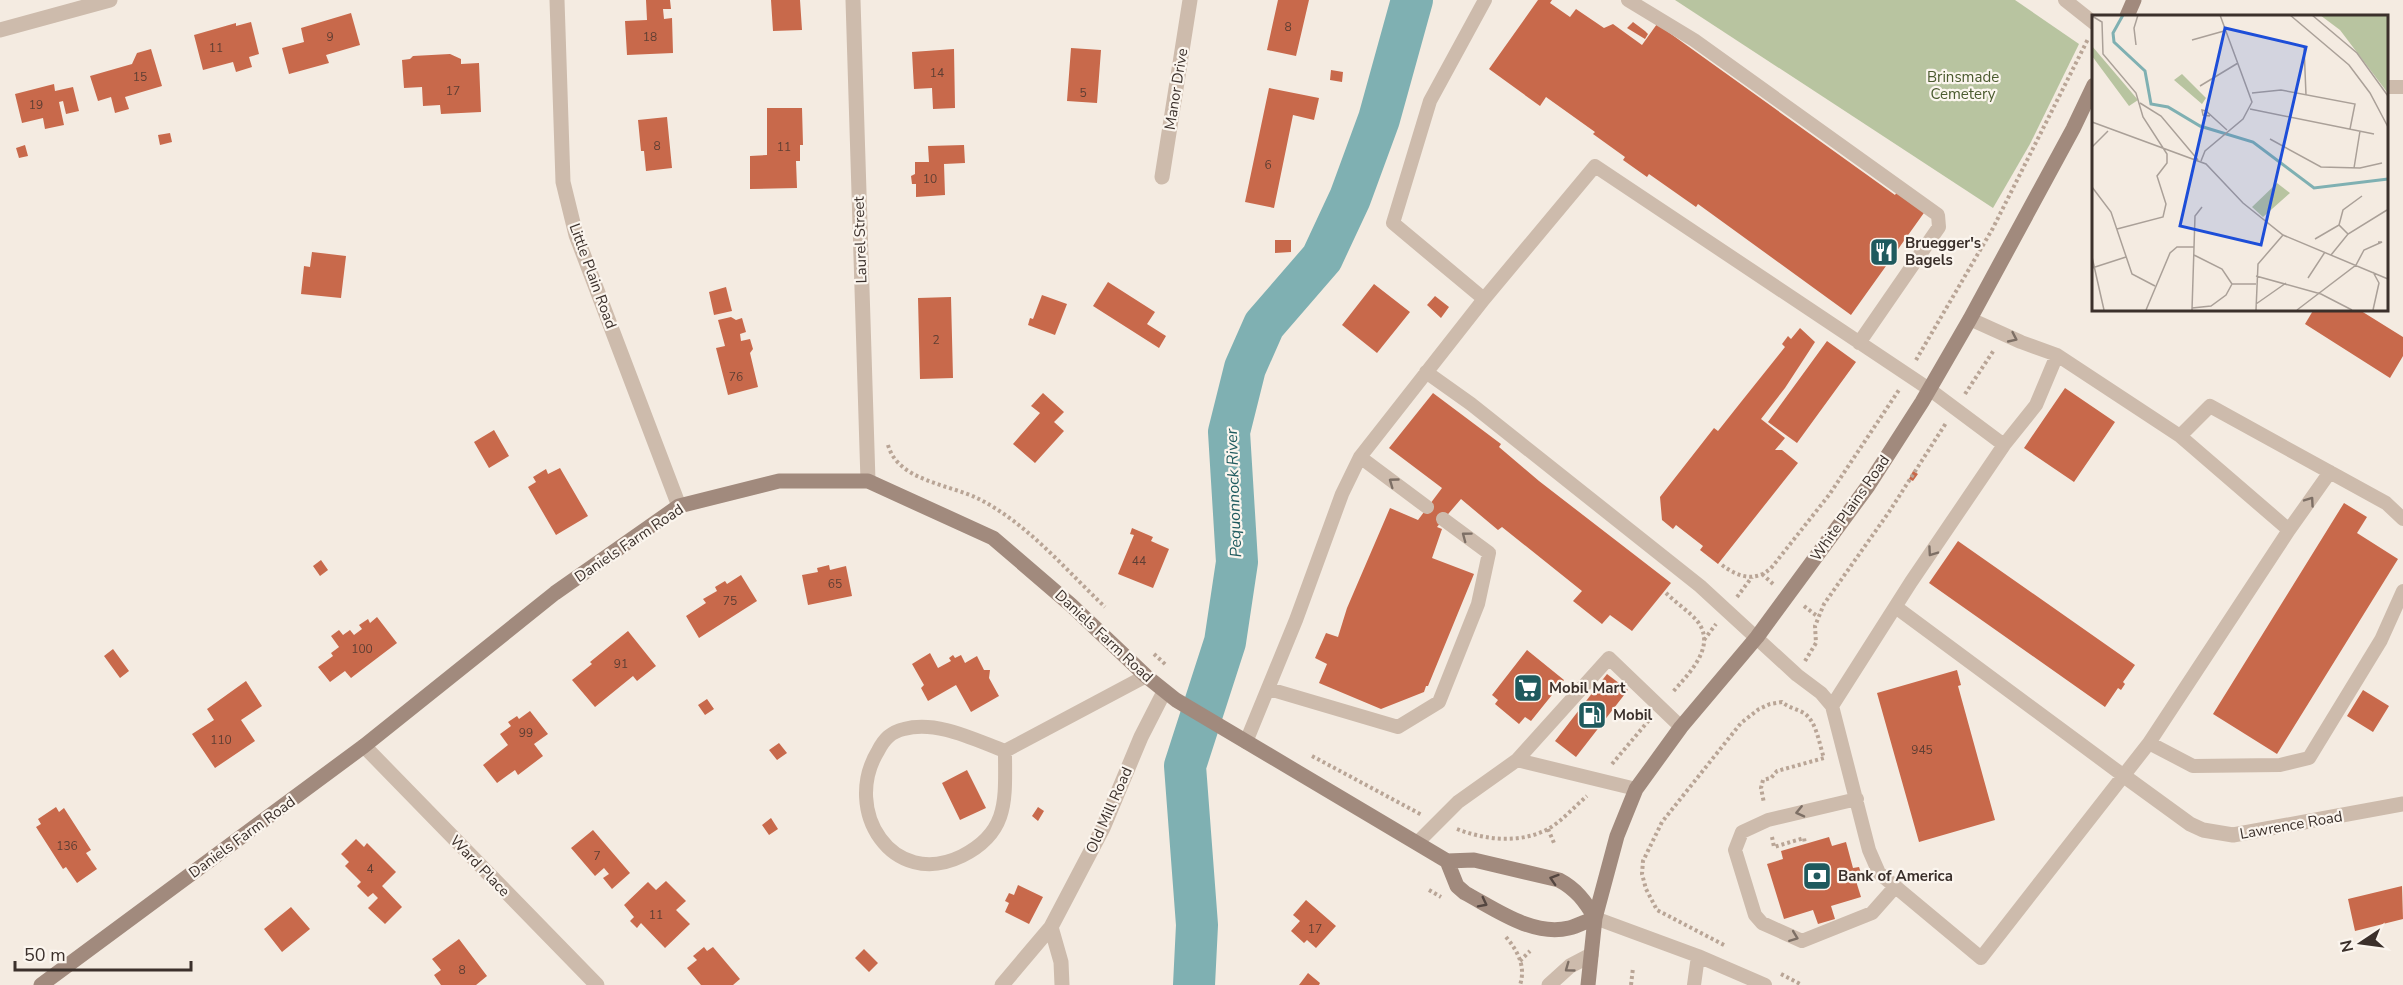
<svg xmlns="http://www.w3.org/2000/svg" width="2403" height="985" font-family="'Nunito Sans',sans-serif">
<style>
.green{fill:#b8c4a0}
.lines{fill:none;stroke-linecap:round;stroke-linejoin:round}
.river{stroke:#7fb0b2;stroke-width:42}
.building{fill:#c8694b}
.path{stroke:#b9a596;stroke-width:4;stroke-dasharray:3 3;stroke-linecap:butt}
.lane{stroke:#cdbbac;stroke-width:14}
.street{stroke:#cdbbac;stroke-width:15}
.secondary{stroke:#a18a7d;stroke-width:15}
.oneway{stroke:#7d6f65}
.oneway2{stroke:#544640}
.labels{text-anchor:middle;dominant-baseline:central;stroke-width:4.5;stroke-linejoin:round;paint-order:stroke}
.number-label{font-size:12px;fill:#5e3e33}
.park-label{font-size:15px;fill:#4a5a2e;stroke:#fbf5ee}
.street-label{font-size:15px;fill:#3b302b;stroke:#fbf5ee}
.poi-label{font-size:15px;font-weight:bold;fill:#3b302b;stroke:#fbf5ee;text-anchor:start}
.water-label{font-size:16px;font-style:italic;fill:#1f5a5e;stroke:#fbf5ee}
.inset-river{fill:none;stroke:#7fb0b2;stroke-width:3}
.inset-road{fill:none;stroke:#aaa098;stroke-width:1.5}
.view{fill:#1d4ed8;fill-opacity:0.15;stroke:#1d4ed8;stroke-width:3}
.inset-edge{fill:none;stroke:#3b302b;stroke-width:3}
</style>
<rect width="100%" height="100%" fill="#f4ebe1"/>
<!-- green -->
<path class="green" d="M1675 0H2015L2079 44 2030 144 1993 208Z"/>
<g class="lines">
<!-- river -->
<path class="river" d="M1194 985 1197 925 1185 766 1225 642 1237 562 1229 432 1245 368 1264 325 1322 258 1350 198 1379 119 1412 0"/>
</g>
<!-- building -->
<path class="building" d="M646 0H670L671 9H663L664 19 672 18 673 53 627 55 625 21 647 20Z
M771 0H800L802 30 773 31Z
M1278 0H1309L1296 56 1267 50Z
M1538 0H1552L1550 3 1570 17 1576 9 1604 28 1613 24 1642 45 1657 24 1895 195 1898 190 1926 210 1851 315 1698 204 1696 207 1649 174 1647 177 1623 160 1625 157 1593 134 1595 132 1546 97 1540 106 1489 69Z
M351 13 360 45 326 55 329 63 289 74 282 48 304 42 301 28Z
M251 22 259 54 249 57 252 67 236 72 233 62 203 70 194 35 236 23V26Z
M1633 22 1645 31 1648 34 1645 39 1627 28Z
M1071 48 1101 50 1097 103 1067 101Z
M151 49 162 86 125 97 129 109 115 113 111 97 98 101 90 76 132 64 137 53Z
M954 49 955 108 933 109 932 88 914 89 912 52Z
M450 54 461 59V64L479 63 481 112 441 114 440 105 423 106 422 87 404 88 402 60 410 59 413 56Z
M1331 70 1343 72 1342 82 1330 80Z
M54 84 55 91 73 87 79 111 66 114 63 101 59 102 64 125 45 129 43 118 22 123 15 94Z
M1269 88 1319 98 1314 120 1293 115 1274 208 1245 202Z
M767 108H802L803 145H800V161H796L797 188 750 189V156L767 155Z
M667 117 672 168 646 171 644 151H641L638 120Z
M170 133 172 142 160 145 158 135Z
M25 145 28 156 19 158 16 148Z
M964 145 965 163 944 164 945 195 916 197V184H912L911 176 915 174V162H929L928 146Z
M1275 240H1291V252L1275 253Z
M312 252 346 256 341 298 301 294 304 266 310 267Z
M1108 282 1155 312 1147 324 1166 336 1159 348 1093 306Z
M1374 284 1410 312 1377 353 1342 325Z
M726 287 732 311 714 315 709 292Z
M1042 295 1067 304 1055 335 1028 325 1030 318 1033 319Z
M1435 296 1449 307 1441 318 1427 305Z
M951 297 953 378 920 379 918 298Z
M2314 309H2358L2403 337V356L2390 378 2305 324Z
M731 317 736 320 742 318 746 332 740 334 741 341 750 339 753 349 750 353 758 387 728 395 716 348 725 346 718 320Z
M1800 328 1815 342 1785 388 1761 419 1785 438 1775 450H1782L1798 463 1718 564 1700 550 1703 546 1676 525 1673 529 1662 520 1660 497 1714 428 1718 431 1741 402 1785 347 1782 344 1788 336 1791 339Z
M1827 341 1856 362 1797 443 1768 422Z
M2065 388 2115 422 2074 482 2024 448Z
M1043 393 1064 412 1054 422 1064 431 1035 463 1013 444 1040 413 1031 406Z
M1433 393 1501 444 1499 447 1539 481 1671 583 1632 631 1610 615 1602 624 1573 601 1582 591 1502 527 1498 530 1461 499 1437 527 1442 529 1432 558 1474 574 1428 686H1426L1424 692 1381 709 1319 683 1327 664 1315 658 1326 633 1338 637 1347 608 1390 508 1418 520 1442 488 1389 448Z
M494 430 509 456 489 468 474 442Z
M560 468 588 516 556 535 528 487 536 482 533 477 546 469 548 474Z
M1913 471 1918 474 1913 481 1909 479Z
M2344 503 2367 517 2357 533 2398 559 2277 754 2213 714Z
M1132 528 1153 537 1151 541 1169 549 1153 588 1118 574 1134 535 1130 534Z
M1958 541 2135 665 2123 682 2125 684 2121 690 2118 688 2105 707 1929 583Z
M321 560 328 570 320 576 313 566Z
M829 565 830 570 846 566 852 596 808 605 802 575 818 572 817 568Z
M741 575 757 601 699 638 686 616 706 603 703 599 717 591 715 587 725 581 727 584Z
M377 617 397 643 351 678 345 671 330 682 318 667 333 656 331 653 339 647 331 636 339 630 343 635 350 630 354 635 362 629 359 625 368 619 370 623Z
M628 631 656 666 637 681 633 676 595 707 572 680 592 664 590 662Z
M113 649 129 671 120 678 104 656Z
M1527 650 1564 680 1531 721 1525 717 1519 724 1495 704 1498 700 1492 695Z
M930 653 938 668 951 661 949 658 953 655 955 658 961 655 965 663 977 656 984 670H990L989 678 999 696 971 712 956 685 928 701 921 688 924 685 912 664Z
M1957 670 1961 685 1958 686 1995 820 1919 842 1877 693Z
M1607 674 1628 690 1576 757 1555 741Z
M246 681 262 706 241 720 255 741 215 768 192 734 214 720 207 709Z
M2363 690 2389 706 2373 732 2347 716Z
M707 699 714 709 705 715 698 705Z
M530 711 548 734 534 744 543 756 518 775 515 770 497 783 483 765 508 745 500 734 511 726 508 722 517 716 519 719Z
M779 743 787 753 777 760 769 750Z
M967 770 986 808 960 820 942 783Z
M56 807 59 812 64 808 91 850 86 853 97 869 77 883 66 867 63 869 36 827 41 824 38 819Z
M1038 807 1044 811 1038 821 1032 816Z
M771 818 778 829 769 835 762 825Z
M593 830 630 873 612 889 603 878 609 874 604 868 595 876 571 848Z
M1829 837 1832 846 1846 842 1853 868 1859 867 1863 879 1856 881 1861 897 1831 906 1835 919 1818 924 1813 910 1784 919 1767 864 1783 859 1781 851Z
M356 839 364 847 367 843 396 872 382 886 402 907 385 924 368 908 378 898 373 893 368 897 357 886 361 882 345 866 349 862 341 854Z
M666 881 686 901 676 910 690 924 665 948 641 923 637 928 630 921 634 917 624 905 648 882 656 890Z
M1018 885 1043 897 1029 924 1005 912 1009 903 1005 901 1009 893 1014 895Z
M2402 886 2403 919 2355 931 2348 899Z
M1306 900 1336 926 1316 948 1307 940 1304 943 1291 931 1300 921 1293 915Z
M291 907 310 929 282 952 264 929Z
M459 939 487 976 476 985H441L434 975 441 970 432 959Z
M704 947 707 951 713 947 740 979 733 985H701L687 968 697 960 693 956Z
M864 949 878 963 869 972 855 958Z
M1308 973 1320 983 1319 985H1299Z"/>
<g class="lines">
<!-- path -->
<path class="path" d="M1916 360 1993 228 2088 39
M1965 394 1994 350
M888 445C898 481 949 484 979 499 1028 524 1066 570 1105 607
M1722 565C1738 577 1756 583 1772 567L1829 495 1899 390
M1762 574 1773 584
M1666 593C1676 603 1690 612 1698 622 1717 648 1687 675 1672 693
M1737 597 1752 577
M1804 606 1817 616
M1704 640 1716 624
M1154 654 1166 665
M1805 661 1816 643 1815 626 1824 604 1889 512 1946 423
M1312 756 1422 815
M1612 764 1650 719
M1457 829C1485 840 1520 844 1548 829 1562 821 1575 806 1587 796
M1548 829 1554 843
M1772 837 1774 847 1804 838 1805 844
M1429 890 1441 897
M1506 937C1518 951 1526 967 1520 985
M1724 945 1657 910 1646 889 1642 874 1643 861 1662 822 1741 723 1759 709 1770 704 1782 702C1789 708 1797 709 1804 713 1817 722 1819 744 1824 758L1777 771 1771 778 1763 780 1761 788 1764 803
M1520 961 1530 951
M1781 974 1802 985
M1631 985 1633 968"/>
<!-- lane -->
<path class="lane" d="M1628 0 1694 40 1938 215 1939 227 1859 343
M2065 0 2094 23
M2386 87H2403
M1484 299 1393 223 1430 101 1485 0
M1426 372 1471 404 1700 586 1797 675 1821 693 1832 706 1869 850 1879 873 1981 958 2149 743 2289 530 2180 436 2057 355 2021 342 1970 319
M2180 436 2210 406 2386 503 2403 519
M1360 457 1427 507
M2289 530 2330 472
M1897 608 2124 776
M1269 689 1398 727 1439 702 1478 604 1489 553 1443 519
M1832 706 1911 582 2004 445 2036 405 2057 355
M1246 742 1296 620 1342 494 1360 457 1484 299 1595 166 1929 389 2004 445
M2149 743 2193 766 2280 765 2309 758 2381 640 2403 591
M1005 751C975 740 937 720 904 729 891 732 884 739 878 751 842 810 892 890 962 856 1010 832 1005 798 1005 751L1146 676
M1517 760 1636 789
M1857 799 1768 820 1742 832 1735 850 1755 915 1762 923 1802 941 1872 913 1895 887
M1417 843 1458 802 1517 760 1609 658 1681 727
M1595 918 1698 956 1765 985
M1694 985 1698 956"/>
<!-- street -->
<path class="street" d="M557 0 563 182 576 235 679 506
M853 0 868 481
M0 30 110 0
M1162 177 1190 0
M364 746 597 985
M2124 776 2190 824 2203 830 2233 835 2403 804
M1051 927 1061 962 1062 985
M1002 985 1051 927 1103 828 1141 737 1164 692
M1549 985 1570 966 1591 955"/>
<!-- secondary -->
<path class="secondary" d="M2127 16 2134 0
M1447 861 1457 886 1465 893C1495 909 1533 937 1569 928 1578 926 1586 921 1595 918
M41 985 364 746 555 593 679 506 779 481H868L993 538 1071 605 1146 676 1176 700 1447 861 1474 860 1559 880C1576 889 1585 901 1595 918
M1588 985 1595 918 1617 836 1636 789 1681 727 1757 637 1868 486 1922 402 1970 319 2073 129 2094 85"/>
</g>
<!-- one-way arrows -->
<defs><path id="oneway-chevron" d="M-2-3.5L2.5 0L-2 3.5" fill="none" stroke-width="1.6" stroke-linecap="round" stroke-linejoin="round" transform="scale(1.5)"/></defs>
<g class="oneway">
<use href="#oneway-chevron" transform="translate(2013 338) rotate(25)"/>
<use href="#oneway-chevron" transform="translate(1393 482) rotate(-144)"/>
<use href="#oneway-chevron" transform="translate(2310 501) rotate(-55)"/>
<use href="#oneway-chevron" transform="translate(1466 536) rotate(-143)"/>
<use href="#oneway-chevron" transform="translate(1932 552) rotate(125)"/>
<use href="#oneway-chevron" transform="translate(1800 812) rotate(167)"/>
<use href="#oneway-chevron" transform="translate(1794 937) rotate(21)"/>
<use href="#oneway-chevron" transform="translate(1569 968) rotate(144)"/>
</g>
<g class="oneway2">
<use href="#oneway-chevron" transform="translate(1554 879) rotate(-162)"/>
<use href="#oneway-chevron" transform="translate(1483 903) rotate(27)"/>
</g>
<!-- icons -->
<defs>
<g id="restaurant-square" transform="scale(1.5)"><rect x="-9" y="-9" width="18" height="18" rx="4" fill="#1f5a5e" stroke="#fbf5ee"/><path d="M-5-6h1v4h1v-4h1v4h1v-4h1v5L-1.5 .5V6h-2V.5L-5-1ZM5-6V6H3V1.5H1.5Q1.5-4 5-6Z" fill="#fff"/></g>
<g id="supermarket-square" transform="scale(1.5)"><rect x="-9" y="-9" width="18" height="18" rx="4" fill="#1f5a5e" stroke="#fbf5ee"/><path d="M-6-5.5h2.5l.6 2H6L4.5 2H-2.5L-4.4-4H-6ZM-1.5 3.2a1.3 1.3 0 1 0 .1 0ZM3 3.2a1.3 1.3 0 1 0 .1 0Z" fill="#fff"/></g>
<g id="fuel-square" transform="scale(1.5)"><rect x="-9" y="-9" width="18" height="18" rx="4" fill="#1f5a5e" stroke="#fbf5ee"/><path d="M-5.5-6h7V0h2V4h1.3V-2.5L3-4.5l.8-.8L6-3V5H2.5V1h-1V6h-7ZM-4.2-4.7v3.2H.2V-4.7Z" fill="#fff"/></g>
<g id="bank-square" transform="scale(1.5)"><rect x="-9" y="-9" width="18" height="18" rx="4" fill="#1f5a5e" stroke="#fbf5ee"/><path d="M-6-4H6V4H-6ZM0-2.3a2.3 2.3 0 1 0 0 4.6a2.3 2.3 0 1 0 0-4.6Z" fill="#fff"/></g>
</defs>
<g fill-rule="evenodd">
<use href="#restaurant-square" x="1884" y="252"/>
<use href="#supermarket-square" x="1528" y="688"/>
<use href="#fuel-square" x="1592" y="715"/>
<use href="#bank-square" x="1817" y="876"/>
</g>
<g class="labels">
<!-- number labels -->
<g class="number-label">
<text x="1288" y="27">8</text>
<text x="330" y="37">9</text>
<text x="650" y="37">18</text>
<text x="216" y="48">11</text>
<text x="937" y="73">14</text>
<text x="140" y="77">15</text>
<text x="453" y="91">17</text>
<text x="1083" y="93">5</text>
<text x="36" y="105">19</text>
<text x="657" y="146">8</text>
<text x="784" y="147">11</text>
<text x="1268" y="165">6</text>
<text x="930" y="179">10</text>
<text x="936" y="340">2</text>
<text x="736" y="377">76</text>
<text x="1139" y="561">44</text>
<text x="835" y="584">65</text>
<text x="730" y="601">75</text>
<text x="362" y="649">100</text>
<text x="621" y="664">91</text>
<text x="526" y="733">99</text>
<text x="221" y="740">110</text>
<text x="1922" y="750">945</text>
<text x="67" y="846">136</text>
<text x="597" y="856">7</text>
<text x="370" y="869">4</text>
<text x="656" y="915">11</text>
<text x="1315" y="929">17</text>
<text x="462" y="970">8</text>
</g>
<!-- park labels -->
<g class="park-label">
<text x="1963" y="77">Brinsmade<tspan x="1963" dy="17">Cemetery</tspan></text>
</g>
<!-- street labels -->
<g class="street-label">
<text transform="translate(1176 89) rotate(-81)">Manor Drive</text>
<text transform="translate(860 240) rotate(-92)">Laurel Street</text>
<text transform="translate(593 276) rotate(70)">Little Plain Road</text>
<text transform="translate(1850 508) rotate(-55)">White Plains Road</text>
<text transform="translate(629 543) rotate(-34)">Daniels Farm Road</text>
<text transform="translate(1104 636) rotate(43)">Daniels Farm Road</text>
<text transform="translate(1109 810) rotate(-66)">Old Mill Road</text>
<text transform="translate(2291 825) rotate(-10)">Lawrence Road</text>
<text transform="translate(242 837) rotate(-36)">Daniels Farm Road</text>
<text transform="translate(480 866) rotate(46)">Ward Place</text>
</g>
<!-- poi labels -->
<g class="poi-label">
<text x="1905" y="243">Bruegger's<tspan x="1905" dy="17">Bagels</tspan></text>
<text x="1549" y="688">Mobil Mart</text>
<text x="1613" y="715">Mobil</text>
<text x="1838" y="876">Bank of America</text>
</g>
<!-- water labels -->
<g class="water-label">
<text transform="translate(1234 493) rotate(-92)">Pequonnock River</text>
</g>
</g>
<!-- overview -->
<g transform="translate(2092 15)">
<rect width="296" height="296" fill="#f4ebe1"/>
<path d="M228 0H295V77L248 15ZM0 31 46 85 37 91 0 41ZM90 59 114 83 110 89 82 65ZM185 168 198 178 171 202 160 192Z" fill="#b8c4a0"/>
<path class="inset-river" d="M31 0 21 18 22 27 53 56 59 89 76 92 108 111 161 127 222 173 296 164"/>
<path class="inset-road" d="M198 0 257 50 278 78 296 112M220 0 265 38 296 81M0 1 10 7 11 39 44 78 51 102 75 139V148L65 161 74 189 71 202 25 214M100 25 132 16M44 30 42 13 46 0M212 31 214 80M108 71 146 48M160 78 189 75 263 89 258 114M48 88 69 101 106 145M158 94 282 119M118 101 111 100 110 95 114 96 135 115M0 107 114 149 151 188 191 220 296 264M178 124 229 152 268 153 290 148M0 132 16 116M109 146 113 136 151 104 160 87 128 0M262 153 268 116M0 172 19 197 40 259 63 271M247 210 251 195 270 181M223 224 247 210 256 219M102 240 130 254 140 269M239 240 256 219 295 195M0 242 12 295M0 253 34 242M164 261 229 279 260 295M216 263 233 237M140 269H164M164 289 194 268M100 293 119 291 134 280 140 269M54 295 78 238 85 232H102M100 295 103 201 110 192M164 295 166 249 191 220M205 295 264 250 272 235 290 227H286M281 295 287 268 281 257"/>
<path class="view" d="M133 13 214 32 169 230 88 211Z"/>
<rect width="296" height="296" class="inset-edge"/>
</g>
<!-- north arrow -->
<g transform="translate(2361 943) rotate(257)" stroke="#fbf5ee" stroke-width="4.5" paint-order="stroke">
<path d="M0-4.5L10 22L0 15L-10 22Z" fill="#3b302b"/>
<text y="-9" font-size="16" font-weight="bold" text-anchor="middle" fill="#3b302b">N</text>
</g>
<!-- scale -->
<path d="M15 961v9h176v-9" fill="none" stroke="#3b302b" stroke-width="3"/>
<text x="24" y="961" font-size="18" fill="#3b302b" stroke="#fbf5ee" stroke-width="4.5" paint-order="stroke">50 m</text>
</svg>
